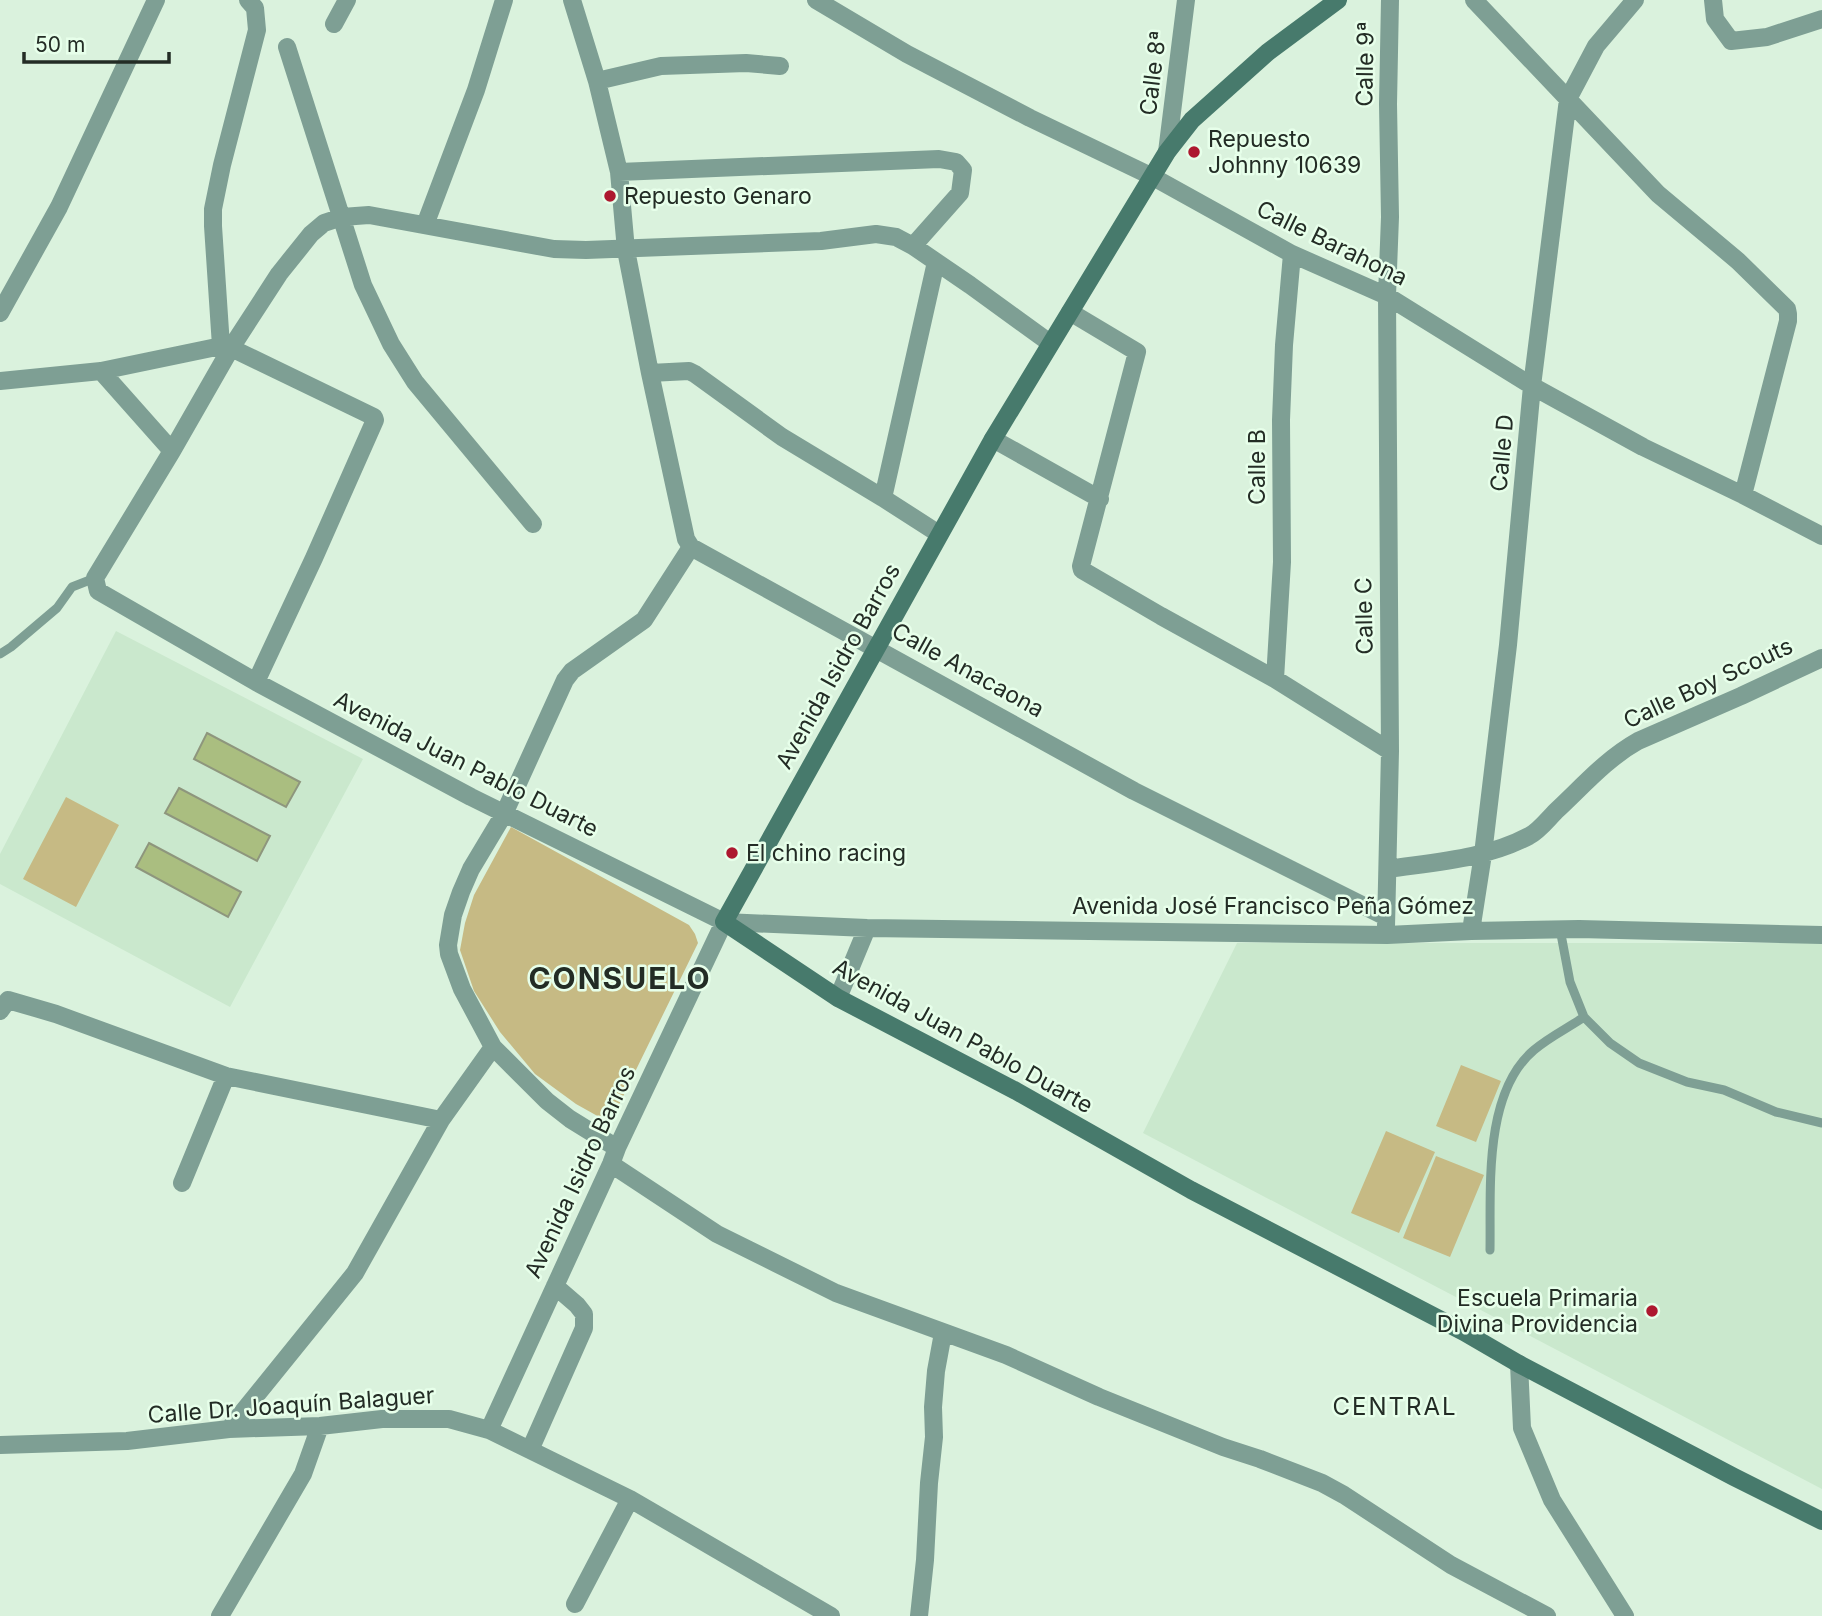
<svg xmlns="http://www.w3.org/2000/svg" width="1822" height="1616" font-family="Inter,sans-serif">
<style>
.built{fill:#cae8cd}
.green{fill:#c6ba84}
.building{fill:#aabe80;stroke:#8e967d;stroke-width:2}
.lines{fill:none;stroke-linecap:round;stroke-linejoin:round}
.lane{stroke:#7e9f94;stroke-width:9}
.street{stroke:#7e9f94;stroke-width:18}
.secondary{stroke:#477a6c;stroke-width:18}
.poi-dot{fill:#ad182f;stroke:#e7ffea;stroke-width:2.5}
.labels{text-anchor:middle;dominant-baseline:central;stroke-width:5;stroke-linejoin:round;paint-order:stroke}
.street-label{font-size:23px;fill:#232c25;stroke:#e7ffea}
.poi-label{font-size:23px;fill:#232c25;stroke:#e7ffea;text-anchor:start}
.neighbourhood-label{font-size:24px;letter-spacing:2px;fill:#232c25;stroke:#e7ffea}
.district-label{font-size:30px;font-weight:bold;letter-spacing:2px;fill:#232c25;stroke:#e7ffea}
</style>
<rect width="100%" height="100%" fill="#daf2dd"/>
<!-- built -->
<path class="built" d="M116 631 363 759 230 1007 0 884V854Z
M1237 943H1822V1489L1143 1133Z"/>
<!-- green -->
<path class="green" d="M66 797 119 825 76 907 23 879Z
M511 827 689 925 695 934 698 943 610 1123 576 1104 535 1074 500 1032 474 991 460 950 465 923 474 895Z
M1461 1065 1501 1081 1476 1142 1436 1126Z
M1386 1131 1435 1152 1399 1233 1351 1213Z
M1436 1156 1484 1175 1450 1257 1403 1238Z"/>
<!-- building -->
<path class="building" d="M207 733 300 782 286 807 194 759Z
M179 788 270 836 257 861 165 813Z
M149 843 241 892 228 917 136 867Z"/>
<g class="lines">
<!-- lane -->
<path class="lane" d="M0 654 11 647 57 608 72 587 95 578
M1560 929 1570 982 1584 1017 1610 1043 1639 1063 1687 1082 1724 1090 1776 1112 1822 1123
M1490 1250C1491 1189 1483 1093 1534 1050 1549 1037 1568 1028 1584 1017"/>
<!-- street -->
<path class="street" d="M572 0 597 81 619 172 626 250 650 373 686 539 691 547 1134 791 1386 917
M816 0 907 54 1030 118 1153 177 1292 254 1387 296 1532 386 1643 447 1743 495 1822 536
M1474 0 1658 194 1738 261 1787 309 1788 314V321L1743 495
M1713 0 1715 19 1731 41 1767 37 1822 19
M334 24 347 0
M287 47 363 285 391 344 415 382 533 524
M597 81 661 66 746 63 780 66
M1167 152 1186 0
M619 172 939 159 956 162 963 170 960 193 913 246
M425 225 476 90 504 0
M1070 312 1137 352 1081 566 1082 570 1161 616 1275 679 1390 751
M0 313 59 207 156 0
M1050 343 970 285 913 246 896 237 876 234 821 241 586 250 554 249 369 215 342 217 324 223 311 234 279 274 231 348 172 451 95 578 98 591 256 682 471 797 724 922 867 928 1387 935 1471 931 1579 929 1822 935
M221 346 213 226V209L222 165 257 30 255 8 248 0
M231 348 374 417 375 420 314 558 256 682
M101 371 172 451
M650 373 689 371 695 374 782 437 883 498 939 534
M0 381 101 371 231 344
M993 439 1100 499
M883 498 936 262
M1275 679 1282 562 1281 420 1284 345 1292 254
M1388 869C1435 862 1486 859 1529 836 1539 831 1548 819 1556 811 1583 786 1606 759 1638 741L1741 696 1822 658
M1386 927 1390 751 1387 296 1390 217 1388 104 1390 0
M1471 931 1483 854 1508 645 1532 386 1568 99 1596 46 1635 0
M838 998 867 928
M0 1011 8 1000 56 1014 226 1076 441 1120
M617 1148 570 1119 547 1101 493 1047 462 989 449 954 448 945 453 915 461 892 471 869 504 814 565 680 572 671 644 620 691 547
M611 1164 717 1234 836 1293 1006 1355 1099 1397 1223 1447 1260 1459 1322 1483 1344 1495 1451 1565 1547 1616
M182 1183 226 1076
M1519 1364 1522 1428 1552 1500 1625 1616
M229 1429 355 1273 441 1120 493 1047
M489 1430 611 1164 617 1148 724 922
M0 1445 127 1441 229 1429 320 1426 382 1419H449L489 1430 630 1499 831 1616
M530 1450 584 1328V1314L577 1305 555 1286
M575 1604 630 1499
M220 1616 303 1474 320 1426
M919 1616 925 1560 929 1483 934 1437 933 1407 936 1371 943 1333"/>
<!-- secondary -->
<path class="secondary" d="M1338 0 1268 52 1192 120 1167 152 993 439 724 922 838 998 1016 1091 1191 1190 1464 1332 1519 1364 1734 1477 1822 1521"/>
</g>
<!-- markers -->
<g class="poi-dot">
<circle cx="1194" cy="152" r="7"/>
<circle cx="610" cy="196" r="7"/>
<circle cx="732" cy="853" r="7"/>
<circle cx="1652" cy="1311" r="7"/>
</g>
<g class="labels">
<!-- street labels -->
<g class="street-label">
<text transform="translate(1365 64) rotate(-89)">Calle 9ª</text>
<text transform="translate(1153 73) rotate(-83)">Calle 8ª</text>
<text transform="translate(1332 243) rotate(26)">Calle Barahona</text>
<text transform="translate(1502 453) rotate(-85)">Calle D</text>
<text transform="translate(1257 467) rotate(-90)">Calle B</text>
<text transform="translate(1364 616) rotate(-91)">Calle C</text>
<text transform="translate(838 666) rotate(-61)">Avenida Isidro Barros</text>
<text transform="translate(968 670) rotate(29)">Calle Anacaona</text>
<text transform="translate(1708 683) rotate(-25)">Calle Boy Scouts</text>
<text transform="translate(466 764) rotate(27)">Avenida Juan Pablo Duarte</text>
<text x="1273" y="906">Avenida José Francisco Peña Gómez</text>
<text transform="translate(963 1036) rotate(29)">Avenida Juan Pablo Duarte</text>
<text transform="translate(580 1172) rotate(-65)">Avenida Isidro Barros</text>
<text transform="translate(291 1405) rotate(-4)">Calle Dr. Joaquín Balaguer</text>
</g>
<!-- poi labels -->
<g class="poi-label">
<text x="1208" y="139">Repuesto<tspan x="1208" dy="26">Johnny 10639</tspan></text>
<text x="624" y="196">Repuesto Genaro</text>
<text x="746" y="853">El chino racing</text>
<text x="1638" y="1298" text-anchor="end">Escuela Primaria<tspan x="1638" dy="26">Divina Providencia</tspan></text>
</g>
<!-- neighbourhood labels -->
<g class="neighbourhood-label">
<text x="1395" y="1406">CENTRAL</text>
</g>
<!-- district labels -->
<g class="district-label">
<text x="620" y="978">CONSUELO</text>
</g>
</g>
<!-- scale -->
<path d="M24 52v10h145v-10" fill="none" stroke="#232c25" stroke-width="3.5"/>
<text x="35" y="52" font-size="21" fill="#232c25" stroke="#e7ffea" stroke-width="5" paint-order="stroke">50 m</text>
</svg>
